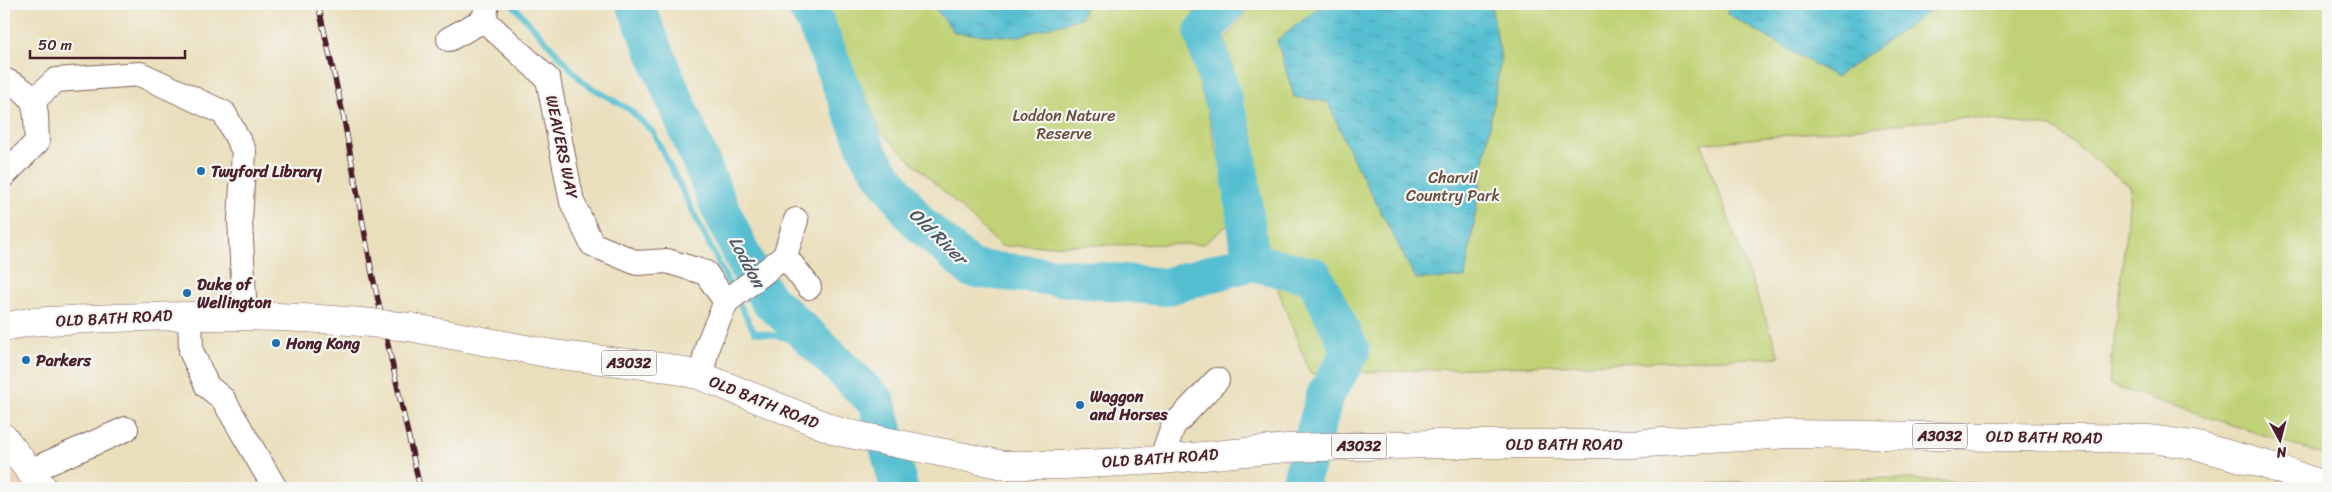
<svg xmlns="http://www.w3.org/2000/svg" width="2332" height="492" font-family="Sriracha,sans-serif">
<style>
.built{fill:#f1d5bd}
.grass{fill:url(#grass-tufts);stroke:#857850}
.park{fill:#c0d274;stroke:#857850}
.water{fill:url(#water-ripples);stroke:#506f7e}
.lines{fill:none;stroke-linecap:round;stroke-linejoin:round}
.stream{stroke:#55bfd1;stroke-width:6}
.river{stroke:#55bfd1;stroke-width:38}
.minor-casing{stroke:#82625e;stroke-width:26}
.major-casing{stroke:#82625e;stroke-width:29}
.minor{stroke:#fff;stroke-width:24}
.major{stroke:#fff;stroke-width:28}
.rail-casing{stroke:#4a1f2b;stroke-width:5.5}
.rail{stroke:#f6f6f2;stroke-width:4;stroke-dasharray:11;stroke-linecap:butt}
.major-bridge-casing{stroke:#82625e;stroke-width:29;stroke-linecap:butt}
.major-bridge{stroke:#fff;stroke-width:28}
.poi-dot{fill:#1f6fb2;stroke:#f6f6f2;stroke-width:2}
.labels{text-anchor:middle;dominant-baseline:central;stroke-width:4.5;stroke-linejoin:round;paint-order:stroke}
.shield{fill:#f6f6f2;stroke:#7e6067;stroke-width:1}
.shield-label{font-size:15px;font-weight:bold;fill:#4a1f2b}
.park-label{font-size:16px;fill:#684c3d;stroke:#f6f6f2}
.street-label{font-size:16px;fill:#4a1f2b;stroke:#f6f6f2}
.poi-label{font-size:16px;font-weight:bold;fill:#4a1f2b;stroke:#f6f6f2;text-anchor:start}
.water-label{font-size:18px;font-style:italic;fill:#4e5765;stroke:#f6f6f2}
</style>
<defs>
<pattern id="grass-tufts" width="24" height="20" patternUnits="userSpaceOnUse" patternTransform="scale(1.25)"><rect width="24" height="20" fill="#c0d274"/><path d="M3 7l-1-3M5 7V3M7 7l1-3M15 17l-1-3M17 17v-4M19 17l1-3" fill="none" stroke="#a6b465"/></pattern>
<pattern id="water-ripples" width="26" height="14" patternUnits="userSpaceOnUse" patternTransform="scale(1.25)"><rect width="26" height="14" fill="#55bfd1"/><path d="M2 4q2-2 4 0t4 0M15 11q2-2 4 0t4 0" fill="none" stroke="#489baa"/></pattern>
</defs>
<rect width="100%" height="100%" fill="#f6f6f2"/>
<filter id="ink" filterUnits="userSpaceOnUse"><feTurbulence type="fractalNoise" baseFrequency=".02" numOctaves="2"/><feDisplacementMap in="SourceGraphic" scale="10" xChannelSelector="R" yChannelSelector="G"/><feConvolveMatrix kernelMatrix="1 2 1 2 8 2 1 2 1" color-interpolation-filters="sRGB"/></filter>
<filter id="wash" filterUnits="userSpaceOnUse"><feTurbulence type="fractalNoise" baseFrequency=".0096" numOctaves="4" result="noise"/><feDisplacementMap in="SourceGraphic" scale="20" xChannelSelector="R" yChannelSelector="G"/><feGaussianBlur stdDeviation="1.12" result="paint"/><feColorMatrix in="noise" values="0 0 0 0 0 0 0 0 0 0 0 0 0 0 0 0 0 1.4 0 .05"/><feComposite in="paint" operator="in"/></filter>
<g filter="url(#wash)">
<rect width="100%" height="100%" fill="#eadfbc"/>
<!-- built -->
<path class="built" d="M4 460 27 488H4Z"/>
<!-- grass -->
<path class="grass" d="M1894 478 2047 488H1547Z"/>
<!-- park -->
<path class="park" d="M825 4H1197L1185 36 1207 111 1234 220 1204 244 1001 246 881 132Z
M1252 4H2328V456L2109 385 2131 187 2052 127 1966 117 1701 144 1780 357 1310 374 1263 250 1254 144 1219 47Z"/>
<!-- water -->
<path class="water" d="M932 4H1086L1081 18 1016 37 955 33Z
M1323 4H1491L1501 58 1465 278 1416 279 1350 153 1328 102 1294 97 1277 41Z
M1729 4H1940L1836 77 1727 14Z"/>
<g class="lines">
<!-- stream -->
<path class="stream" d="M512 4 584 83 630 110 653 132 732 290
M737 299 754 332 816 343"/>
<!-- river -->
<path class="river" d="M635 4 717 201 748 268 768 299 816 343 877 403 899 488
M805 4 815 21 870 157 918 222 972 269 1165 287 1251 262 1314 276 1351 351 1325 396 1299 488
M1227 4 1203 32 1236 142 1251 262"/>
</g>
</g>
<g filter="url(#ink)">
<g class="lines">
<!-- minor casing -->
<g class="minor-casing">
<path id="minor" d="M487 4 484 20 548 79 572 202 592 244 637 263 667 261 706 273 726 302 708 344 701 376
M449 39 484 20
M4 80C41 96 35 106 37 142L4 175
M34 100 56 80 140 74 224 113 244 151 240 220 245 317
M785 256 809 287
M785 256 796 220
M726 302 785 256
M190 315 191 351 207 386 223 399 275 488
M1161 460 1173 426 1217 380
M30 471 126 429"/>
</g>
<!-- major casing -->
<g class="major-casing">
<path id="major" d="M4 327 29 322C140 316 251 312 361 322
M409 327 552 354 669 368 701 376 840 432 1004 465H1065L1161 460 1287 448 1431 444H1632L1788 434 2150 439 2194 445 2267 465 2328 487
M4 438 43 488"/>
</g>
<!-- minor -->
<use href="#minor" class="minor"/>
<!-- major -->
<use href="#major" class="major"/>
<!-- rail casing -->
<g class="rail-casing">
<path id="rail" d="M318 4 343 114 372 273 420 488"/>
</g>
<!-- rail -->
<use href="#rail" class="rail"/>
<!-- major-bridge casing -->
<g class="major-bridge-casing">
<path id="major-bridge" d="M361 322 409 327"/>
</g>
<!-- major-bridge -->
<use href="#major-bridge" class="major-bridge"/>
</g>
</g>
<!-- markers -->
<g class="poi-dot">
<circle cx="201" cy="171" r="5"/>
<circle cx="187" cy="293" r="5"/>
<circle cx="276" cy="343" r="5"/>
<circle cx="26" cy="360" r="5"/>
<circle cx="1080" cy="405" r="5"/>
</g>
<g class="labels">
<!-- shield labels -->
<g class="shield">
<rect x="601.5" y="350.5" width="55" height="25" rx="4"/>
<rect x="1912.5" y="423.5" width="55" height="25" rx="4"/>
<rect x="1331.5" y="433.5" width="55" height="25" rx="4"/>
</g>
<g class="shield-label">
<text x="629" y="363">A3032</text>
<text x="1940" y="436">A3032</text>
<text x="1359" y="446">A3032</text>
</g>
<!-- park labels -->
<g class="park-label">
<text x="1064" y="115">Loddon Nature<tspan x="1064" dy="18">Reserve</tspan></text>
<text x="1453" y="177">Charvil<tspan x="1453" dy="18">Country Park</tspan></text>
</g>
<!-- street labels -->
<g class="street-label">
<text transform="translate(562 147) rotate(78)">WEAVERS WAY</text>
<text transform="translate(114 318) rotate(-3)">OLD BATH ROAD</text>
<text transform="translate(764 402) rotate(22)">OLD BATH ROAD</text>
<text transform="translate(2044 437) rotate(1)">OLD BATH ROAD</text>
<text x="1564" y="444">OLD BATH ROAD</text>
<text transform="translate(1160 458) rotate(-4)">OLD BATH ROAD</text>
</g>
<!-- poi labels -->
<g class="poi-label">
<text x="211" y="171">Twyford Library</text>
<text x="197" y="284">Duke of<tspan x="197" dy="18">Wellington</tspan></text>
<text x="286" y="343">Hong Kong</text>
<text x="36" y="360">Parkers</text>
<text x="1090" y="396">Waggon<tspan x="1090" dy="18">and Horses</tspan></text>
</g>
<!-- water labels -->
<g class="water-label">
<text transform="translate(938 236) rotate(44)">Old River</text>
<text transform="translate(747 262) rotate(62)">Loddon</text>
</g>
</g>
<!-- margin -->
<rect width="2332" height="492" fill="none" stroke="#f6f6f2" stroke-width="20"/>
<!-- north arrow -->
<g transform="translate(2280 440) rotate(173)" stroke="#f6f6f2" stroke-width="4" paint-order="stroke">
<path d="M0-4L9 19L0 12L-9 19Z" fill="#4a1f2b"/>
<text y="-8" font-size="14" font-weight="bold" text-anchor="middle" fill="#4a1f2b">N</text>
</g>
<!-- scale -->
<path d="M30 50v8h155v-8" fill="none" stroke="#4a1f2b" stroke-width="2.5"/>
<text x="38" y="50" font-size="15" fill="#4a1f2b" stroke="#f6f6f2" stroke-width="4" paint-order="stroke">50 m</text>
</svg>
